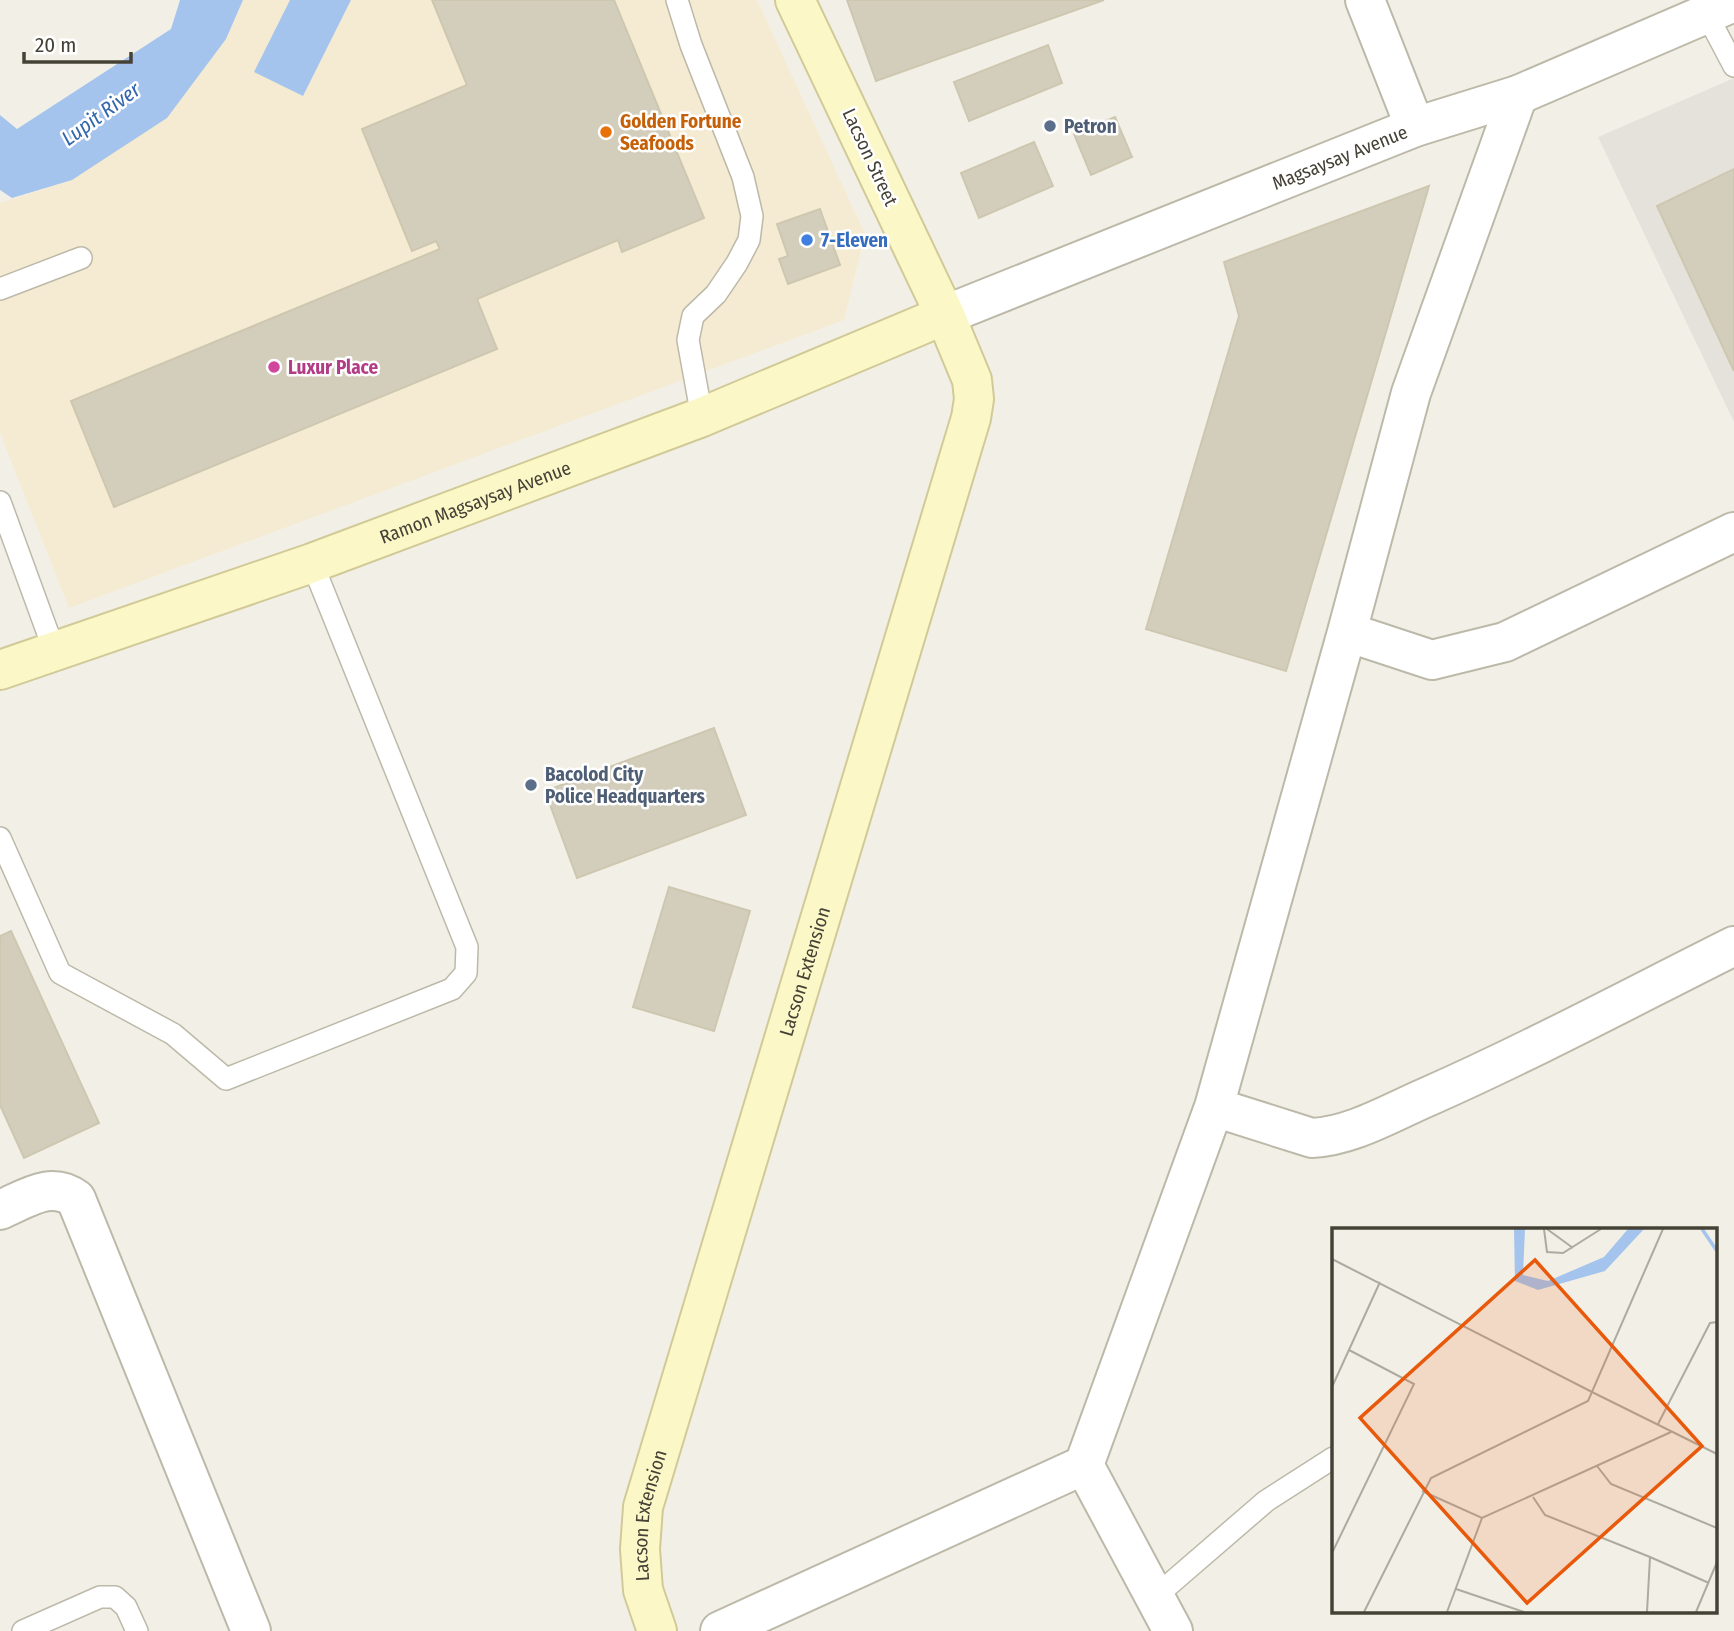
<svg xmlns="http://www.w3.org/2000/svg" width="1734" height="1631" font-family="'Fira Sans Condensed',sans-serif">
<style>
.commercial{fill:#f4ebd2}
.industrial{fill:#e5e2db}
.water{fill:#a4c4ed}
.building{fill:#d3cebc;stroke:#cec7b0;stroke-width:2}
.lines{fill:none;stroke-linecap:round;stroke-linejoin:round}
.service-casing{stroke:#bdb9a9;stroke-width:24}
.minor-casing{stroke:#bdb9a9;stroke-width:42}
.tertiary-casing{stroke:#bdb9a9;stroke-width:42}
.secondary-casing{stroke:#d1ca98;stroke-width:42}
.service{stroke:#fff;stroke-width:21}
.minor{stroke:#fff;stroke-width:38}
.tertiary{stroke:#fff;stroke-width:38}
.secondary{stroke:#fcf7c6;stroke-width:38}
.service-dot{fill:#5c6f8a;stroke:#fff;stroke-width:2.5}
.food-dot{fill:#e8710a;stroke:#fff;stroke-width:2.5}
.shop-dot{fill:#3f7fe0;stroke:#fff;stroke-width:2.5}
.hotel-dot{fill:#d1479c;stroke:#fff;stroke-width:2.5}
.labels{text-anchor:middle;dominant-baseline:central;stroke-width:5;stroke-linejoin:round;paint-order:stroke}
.food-label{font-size:19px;font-weight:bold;fill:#c56008;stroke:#fff;text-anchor:start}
.service-label{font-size:19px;font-weight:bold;fill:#4e5e75;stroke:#fff;text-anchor:start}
.street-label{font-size:19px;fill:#454136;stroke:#fff}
.shop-label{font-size:19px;font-weight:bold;fill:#366cbe;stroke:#fff;text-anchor:start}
.hotel-label{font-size:19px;font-weight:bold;fill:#b23c85;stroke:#fff;text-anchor:start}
.water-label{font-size:21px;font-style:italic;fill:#3367ac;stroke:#fff}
.inset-river{fill:none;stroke:#a4c4ed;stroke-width:3.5}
.inset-road{fill:none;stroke:#adaaa0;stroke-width:2}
.view{fill:#e8590c;fill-opacity:0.15;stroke:#e8590c;stroke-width:3.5}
.inset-edge{fill:none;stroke:#454136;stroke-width:3.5}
</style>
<rect width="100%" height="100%" fill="#f2f0e6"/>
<!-- commercial -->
<path class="commercial" d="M243 0H757L865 234 844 320 69 608 0 433V203L72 180 226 39Z"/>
<!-- industrial -->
<path class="industrial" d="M1734 78V422L1598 137Z"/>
<!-- water -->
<path class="water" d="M180 0H243L226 39 167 118 72 180 12 198 0 190V115L17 129 171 29Z
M290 0H351L303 96 254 72Z"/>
<!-- building -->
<path class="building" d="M432 0H614L704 218 622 252 618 240 477 299 497 349 114 507 71 401 440 249 436 241 412 251 362 129 467 85Z
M847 0H1104L876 81Z
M1048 45 1062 83 969 121 954 82Z
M1115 117 1132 157 1091 175 1074 134Z
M1034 142 1053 186 979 218 961 173Z
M1734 169V371L1657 206Z
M1429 186 1286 671 1146 629 1239 316 1224 262Z
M820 209 840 265 788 284 779 259 788 256 777 224Z
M714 728 746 815 577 878 545 791Z
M669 887 750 911 714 1031 633 1007Z
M11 931 99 1123 24 1158 0 1105V936Z"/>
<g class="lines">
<!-- service casing -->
<g class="service-casing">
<path id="service" d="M677 0 691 45 743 177 752 216 749 240 737 263 716 294 693 316 688 340 702 417
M1706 13 1734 66
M0 289 81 258
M0 502 54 650
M0 838 60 973 173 1034 226 1079 452 989 466 973 467 947 312 563
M1156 1596 1266 1501 1333 1458
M23 1631 100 1597H115L126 1607 137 1631"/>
</g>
<!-- minor casing -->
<g class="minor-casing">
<path id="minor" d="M1365 0 1415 127
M1347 632 1432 660 1505 642 1734 532
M1214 1107 1312 1138C1352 1136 1390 1113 1427 1097 1531 1051 1632 997 1734 946
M0 1210C26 1199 51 1180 76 1199L251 1631
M1084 1465 1173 1631
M720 1631 1084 1465 1214 1107 1347 632 1411 393 1518 95"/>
</g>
<!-- tertiary casing -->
<g class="tertiary-casing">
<g id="tertiary">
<path id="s1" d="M945 315 1415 127 1518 95 1734 2"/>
</g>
</g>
<!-- secondary casing -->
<g class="secondary-casing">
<g id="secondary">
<path id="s2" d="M0 670 312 563 702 417 945 315"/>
<path id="s3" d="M657 1631 643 1590 640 1549 643 1507 971 418 974 399 972 380 945 315 795 0"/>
</g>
</g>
<!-- service -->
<use href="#service" class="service"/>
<!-- minor -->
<use href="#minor" class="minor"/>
<!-- tertiary -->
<use href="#tertiary" class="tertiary"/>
<!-- secondary -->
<use href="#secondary" class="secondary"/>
</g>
<!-- markers -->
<g class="service-dot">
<circle cx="1050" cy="126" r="7"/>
<circle cx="531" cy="785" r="7"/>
</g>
<circle class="food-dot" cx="606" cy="132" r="7"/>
<circle class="shop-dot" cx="807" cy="240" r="7"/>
<circle class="hotel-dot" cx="274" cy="367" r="7"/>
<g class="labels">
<!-- food labels -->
<g class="food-label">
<text x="620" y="121">Golden Fortune<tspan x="620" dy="22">Seafoods</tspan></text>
</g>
<!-- service labels -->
<g class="service-label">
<text x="1064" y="126">Petron</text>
<text x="545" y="774">Bacolod City<tspan x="545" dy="22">Police Headquarters</tspan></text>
</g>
<!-- street labels -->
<g class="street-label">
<text transform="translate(870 157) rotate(65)">Lacson Street</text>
<text stroke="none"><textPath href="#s1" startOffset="425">Magsaysay Avenue</textPath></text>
<text stroke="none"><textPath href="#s2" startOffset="504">Ramon Magsaysay Avenue</textPath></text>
<text stroke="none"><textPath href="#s3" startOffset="686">Lacson Extension</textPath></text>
<text stroke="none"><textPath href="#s3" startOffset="119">Lacson Extension</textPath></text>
</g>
<!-- shop labels -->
<g class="shop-label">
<text x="821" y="240">7-Eleven</text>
</g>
<!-- hotel labels -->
<g class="hotel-label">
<text x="288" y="367">Luxur Place</text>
</g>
<!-- water labels -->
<g class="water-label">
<text transform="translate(101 114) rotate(-36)">Lupit River</text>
</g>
</g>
<!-- overview -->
<g transform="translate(1332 1228)">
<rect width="385" height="385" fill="#f2f0e6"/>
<path d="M182 1H193L191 47 216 53 272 29 296 1H312L273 43 206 62 183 53Z" fill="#a4c4ed"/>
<path class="inset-river" d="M370 1 385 23"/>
<path class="inset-road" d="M212 1 215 24 231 25 269 1M215 1 241 20M0 31 260 164M0 159 48 54M260 164 385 226M326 196 378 95 385 94M265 238 279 256 385 300M90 263 150 290 339 204M201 269 213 287 318 329 315 384M0 325 82 156 17 122M318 329 377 355M124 361 192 384M32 384 99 250 256 173 331 1M115 384 150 290M364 384 385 334"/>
<path class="view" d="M203 32 370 218 195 375 28 190Z"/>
<rect width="385" height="385" class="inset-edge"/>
</g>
<!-- scale -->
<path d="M24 52v10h107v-10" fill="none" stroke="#454136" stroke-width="3.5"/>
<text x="35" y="52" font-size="21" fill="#454136" stroke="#ffffff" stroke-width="5" paint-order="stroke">20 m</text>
</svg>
